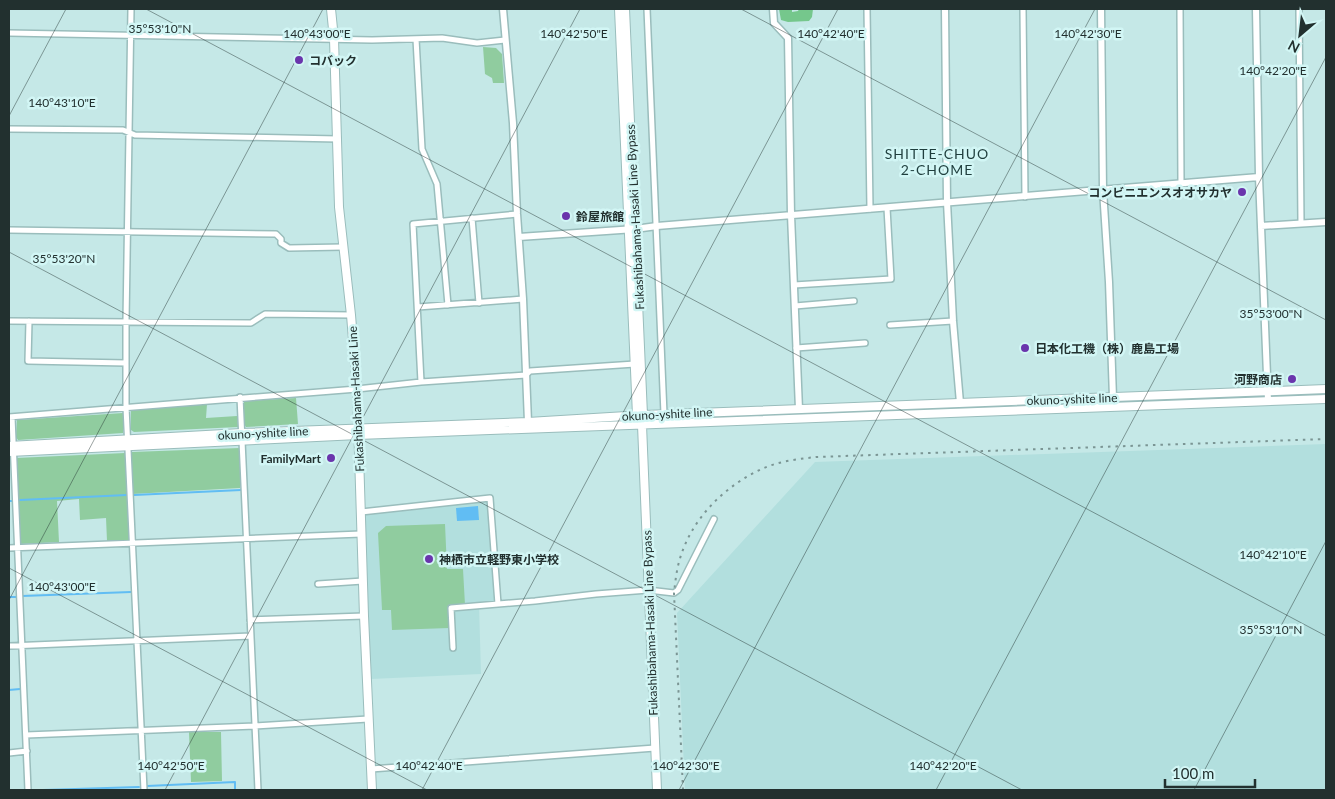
<svg xmlns="http://www.w3.org/2000/svg" width="1335" height="799" font-family="Lato,'Noto Sans JP',sans-serif">
<style>
.built{fill:#b2dfde}
.green{fill:#90cc9f}
.forest{fill:#75c78c}
.water{fill:#61bdf3}
.lines{fill:none;stroke-linecap:round;stroke-linejoin:round}
.stream{stroke:#61bdf3;stroke-width:2}
.minor-casing{stroke:#9abdbc;stroke-width:8}
.tertiary-casing{stroke:#9abdbc;stroke-width:9}
.secondary-casing{stroke:#9abdbc;stroke-width:10}
.minor{stroke:#fff;stroke-width:5}
.tertiary{stroke:#fff;stroke-width:6}
.secondary{stroke:#fff;stroke-width:8}
.rail{stroke:#7b9594;stroke-width:2;stroke-dasharray:2.5 5;stroke-linecap:butt}
.ticks{fill:none;stroke:#22302f;stroke-width:1;stroke-opacity:0.45}
.poi-dot{fill:#6a35ac;stroke:#d2f6f5;stroke-width:2}
.labels{text-anchor:middle;dominant-baseline:central;stroke-width:5;stroke-linejoin:round;paint-order:stroke}
.poi-label{font-size:12px;font-weight:bold;fill:#22302f;stroke:#d2f6f5;text-anchor:start}
.street-label{font-size:12px;fill:#22302f;stroke:#d2f6f5}
.neighbourhood-label{font-size:14px;letter-spacing:1px;fill:#1f3e3d;stroke:#d2f6f5}
.ticks-label{font-size:12px;text-anchor:middle;fill:#22302f;stroke:#d2f6f5;stroke-width:5;stroke-linejoin:round;paint-order:stroke}
</style>
<rect width="100%" height="100%" fill="#c5e8e7"/>
<!-- built -->
<path class="built" d="M1326 444V790H685L677 613 815 462Z
M488 500 496 603 479 604 481 674 371 679 364 515Z"/>
<!-- green -->
<path class="green" d="M483 47 496 48 502 54 504 83H493L492 78 485 74Z
M296 398 298 424 246 427 244 424V401Z
M207 404 206 418 237 416 238 427 134 432 131 430V410Z
M123 413V433L18 440 16 437 17 420Z
M240 448V488L132 494V452Z
M125 453 129 540 107 541 106 518 80 520 79 499 57 501 59 542 20 544 16 458Z
M445 524 447 569H463L465 605 448 606 449 628 392 630 391 610H382L378 533 386 526Z
M189 732H221L222 781 191 782Z"/>
<!-- forest -->
<path class="forest" d="M779 9H792V12L798 11 799 9H813L812 17 809 21 788 22 781 20Z"/>
<!-- water -->
<path class="water" d="M478 506 479 520 457 521 456 508Z"/>
<g class="lines">
<!-- stream -->
<path class="stream" d="M134 495 241 490
M20 500 127 495
M9 501H12
M22 596 131 592
M9 597H16
M9 690 20 689
M147 786 235 782V790
M43 790 139 787"/>
<!-- minor casing -->
<g class="minor-casing">
<path id="minor" d="M131 9 126 321V407L144 790
M647 9 664 414
M867 9 870 209
M1023 9 1025 197
M1180 9 1181 184
M1299 9 1301 223
M9 33 372 40 442 38 477 43 505 40
M416 39 422 149 437 184 448 305
M9 129 123 130 135 135 338 139
M472 218 479 303
M9 230 276 234 281 239V243L289 248 343 247
M794 285 891 279 887 208
M795 306 854 301
M418 307 523 299
M9 321 251 323 265 314 351 315
M29 321 28 361 126 363
M890 325 953 321
M796 348 865 343
M421 382 413 224 517 214
M240 397 258 790
M9 417 357 389 421 382 526 375 530 371 635 364
M12 417 28 790
M361 512 490 498 498 604
M9 548 361 534
M318 584 363 581
M250 620 364 616
M9 646 251 636
M453 648 451 608 535 601 596 594 648 590 674 593 678 590 714 519
M26 735 255 726 368 719
M9 753 27 751
M371 769 655 748"/>
</g>
<!-- tertiary casing -->
<g class="tertiary-casing">
<path id="tertiary" d="M503 9 513 123 517 214 523 299 528 422
M773 9 774 23 788 38 791 215 799 409
M945 9 947 202 953 321 960 403
M1101 9 1103 190 1109 282 1113 398
M1256 9 1259 177 1268 400
M1261 226 1326 222
M519 237 635 229 657 226 1259 177"/>
</g>
<!-- secondary casing -->
<g class="secondary-casing">
<path id="secondary" d="M331 9 334 39 339 207 351 315 357 389 364 616 372 790
M619 9 637 415 639 419
M625 9 643 415 642 425 657 790
M9 446 242 433 528 422 643 415 1326 389
M9 452 358 435 1326 399"/>
</g>
<!-- minor -->
<use href="#minor" class="minor"/>
<!-- tertiary -->
<use href="#tertiary" class="tertiary"/>
<!-- secondary -->
<use href="#secondary" class="secondary"/>
<!-- rail -->
<path class="rail" d="M683 790 674 593C675 584 676 575 678 566 688 522 723 486 764 468 780 461 799 459 816 457L1326 439"/>
</g>
<!-- ticks -->
<path class="ticks" d="M146 9 1326 636M741 9 1326 320M9 116 66 9M9 252 1022 790M9 568 427 790M9 600 323 9M165 790 580 9M422 790 838 9M679 790 1095 9M936 790 1326 57M1194 790 1326 541"/>
<!-- markers -->
<g class="poi-dot">
<circle cx="299" cy="60" r="5"/>
<circle cx="1242" cy="192" r="5"/>
<circle cx="566" cy="216" r="5"/>
<circle cx="1025" cy="348" r="5"/>
<circle cx="1292" cy="379" r="5"/>
<circle cx="331" cy="458" r="5"/>
<circle cx="429" cy="559" r="5"/>
</g>
<g class="labels">
<!-- poi labels -->
<g class="poi-label">
<text x="309" y="60">コバック</text>
<text x="1232" y="192" text-anchor="end">コンビニエンスオオサカヤ</text>
<text x="576" y="216">鈴屋旅館</text>
<text x="1035" y="348">日本化工機（株）鹿島工場</text>
<text x="1282" y="379" text-anchor="end">河野商店</text>
<text x="321" y="458" text-anchor="end">FamilyMart</text>
<text x="439" y="559">神栖市立軽野東小学校</text>
</g>
<!-- street labels -->
<g class="street-label">
<text transform="translate(635 217) rotate(-93)">Fukashibahama-Hasaki Line Bypass</text>
<text transform="translate(356 399) rotate(-93)">Fukashibahama-Hasaki Line</text>
<text transform="translate(1072 399) rotate(-2)">okuno-yshite line</text>
<text transform="translate(667 414) rotate(-3)">okuno-yshite line</text>
<text transform="translate(263 433) rotate(-3)">okuno-yshite line</text>
<text transform="translate(650 623) rotate(-92)">Fukashibahama-Hasaki Line Bypass</text>
</g>
<!-- neighbourhood labels -->
<g class="neighbourhood-label">
<text x="937" y="153">SHITTE-CHUO<tspan x="937" dy="16">2-CHOME</tspan></text>
</g>
</g>
<g class="ticks-label">
<text x="160" y="33">35°53'10"N</text>
<text x="317" y="38">140°43'00"E</text>
<text x="574" y="38">140°42'50"E</text>
<text x="831" y="38">140°42'40"E</text>
<text x="1088" y="38">140°42'30"E</text>
<text x="1273" y="75">140°42'20"E</text>
<text x="62" y="107">140°43'10"E</text>
<text x="64" y="263">35°53'20"N</text>
<text x="1271" y="318">35°53'00"N</text>
<text x="1273" y="559">140°42'10"E</text>
<text x="62" y="591">140°43'00"E</text>
<text x="1271" y="634">35°53'10"N</text>
<text x="171" y="770">140°42'50"E</text>
<text x="429" y="770">140°42'40"E</text>
<text x="686" y="770">140°42'30"E</text>
<text x="943" y="770">140°42'20"E</text>
</g>
<!-- border -->
<rect width="1335" height="799" fill="none" stroke="#22302f" stroke-width="20"/>
<!-- north arrow -->
<g transform="translate(1300 35) rotate(208)" stroke="#d2f6f5" stroke-width="4" paint-order="stroke">
<path d="M0-4L9 19L0 12L-9 19Z" fill="#22302f"/>
<text y="-8" font-size="14" font-weight="bold" text-anchor="middle" fill="#22302f">N</text>
</g>
<!-- scale -->
<path d="M1165 779v8h90v-8" fill="none" stroke="#22302f" stroke-width="2.5"/>
<text x="1172" y="779" font-size="15" fill="#22302f" stroke="#d2f6f5" stroke-width="4" paint-order="stroke">100 m</text>
</svg>
